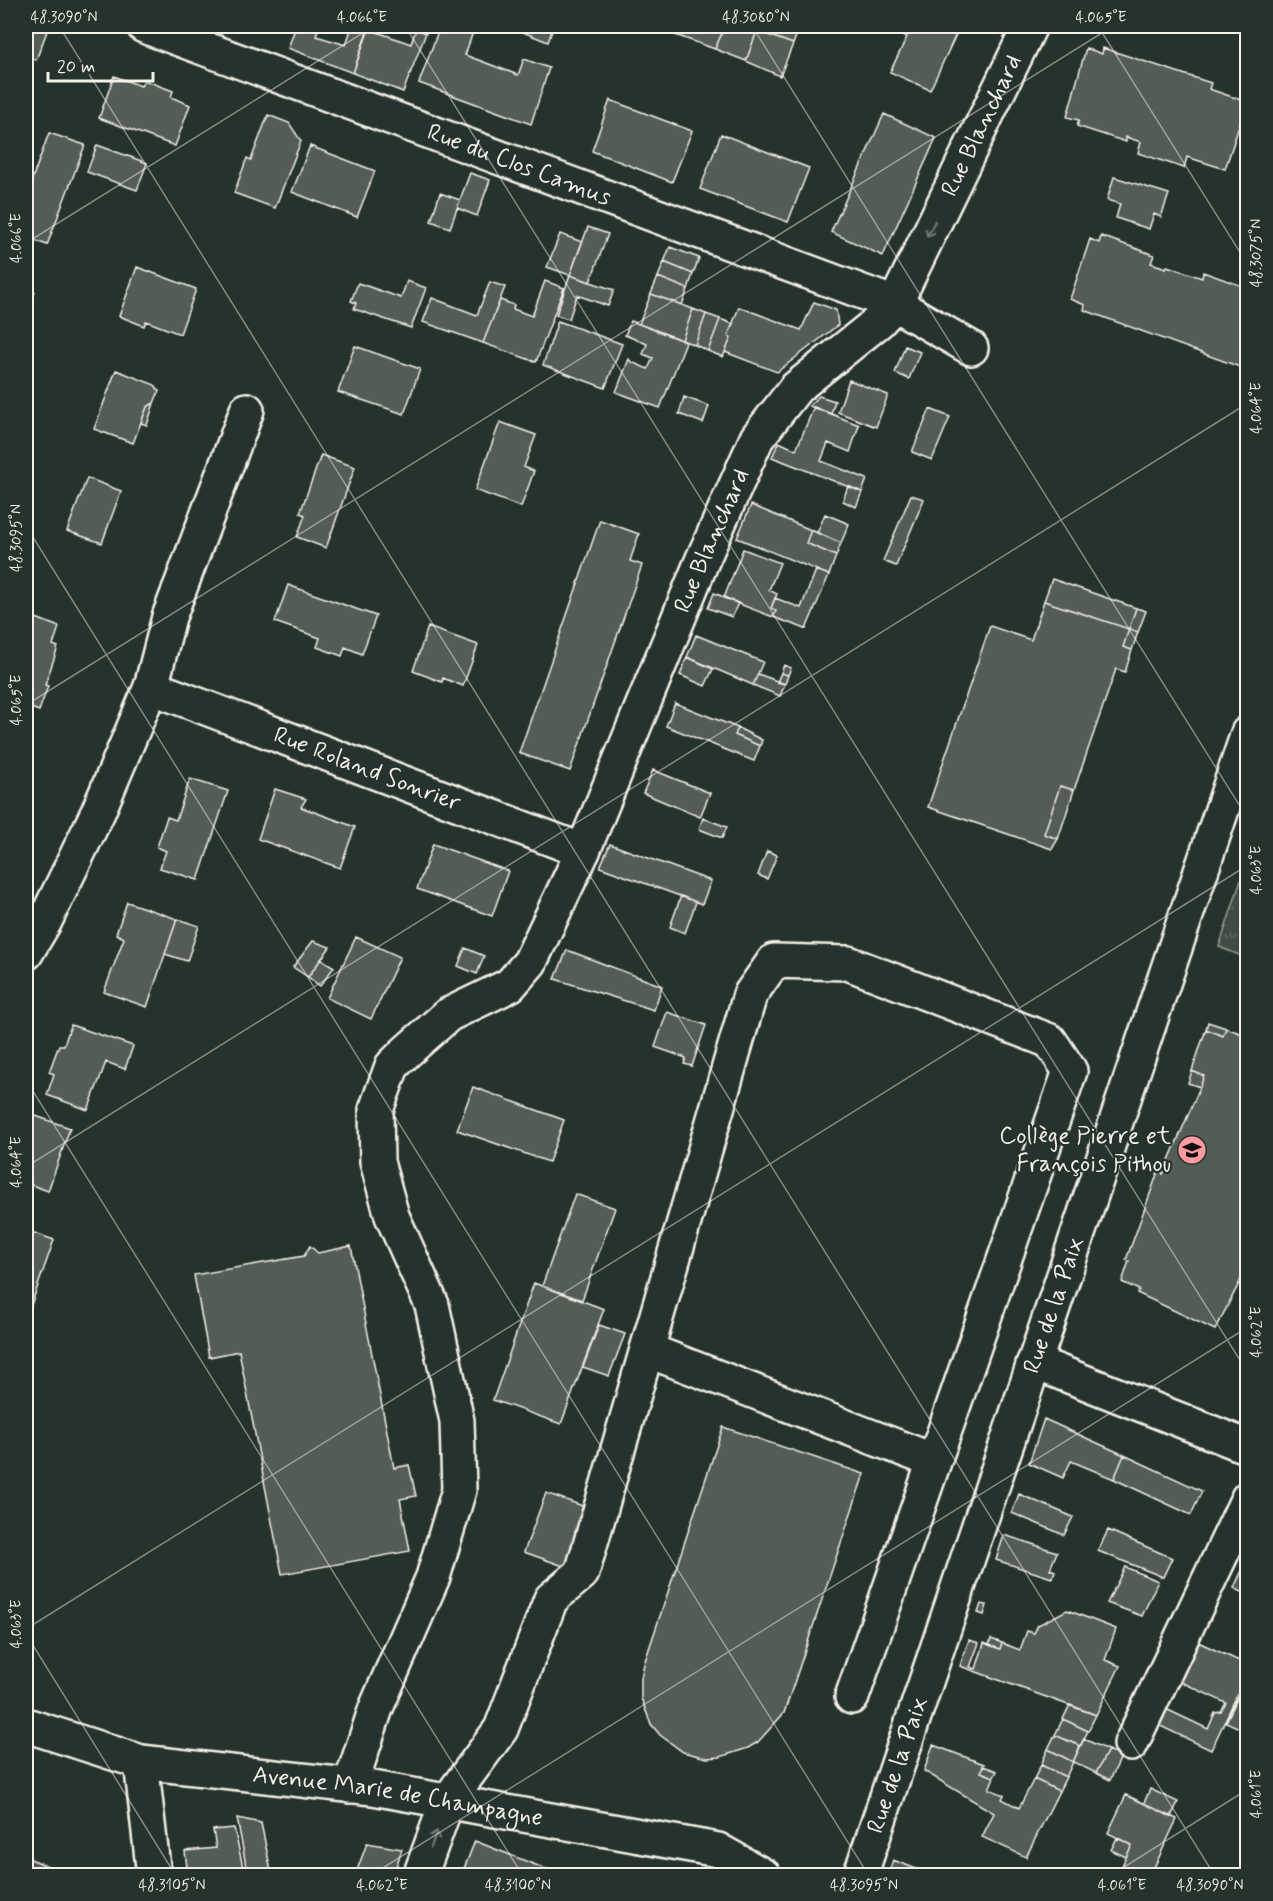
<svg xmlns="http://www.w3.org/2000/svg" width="1273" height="1901" font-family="Mynerve,sans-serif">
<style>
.park{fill:url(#park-tufts);stroke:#9a9e96;stroke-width:1.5}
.building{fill:#525c55;stroke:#f4f1e8;stroke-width:1.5}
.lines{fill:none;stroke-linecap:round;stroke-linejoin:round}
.minor-casing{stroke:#f4f1e8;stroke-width:38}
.minor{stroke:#26332d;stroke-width:33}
.oneway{stroke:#6e766e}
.ticks{fill:none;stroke:#f4f1e8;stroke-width:1.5;stroke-opacity:0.45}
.labels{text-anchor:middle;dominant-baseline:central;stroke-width:4.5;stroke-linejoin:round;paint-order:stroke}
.street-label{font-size:24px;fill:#f4f1e8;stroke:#26332d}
.poi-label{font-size:24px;fill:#f4f1e8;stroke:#26332d;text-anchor:end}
.neatline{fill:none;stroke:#f4f1e8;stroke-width:2}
.ticks-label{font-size:15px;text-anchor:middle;fill:#f4f1e8}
</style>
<defs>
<pattern id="park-tufts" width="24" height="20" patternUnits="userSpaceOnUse" patternTransform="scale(1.5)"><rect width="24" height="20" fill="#414b45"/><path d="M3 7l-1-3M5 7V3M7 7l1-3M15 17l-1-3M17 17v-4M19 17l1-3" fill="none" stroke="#5d6560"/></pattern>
</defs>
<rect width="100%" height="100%" fill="#26332d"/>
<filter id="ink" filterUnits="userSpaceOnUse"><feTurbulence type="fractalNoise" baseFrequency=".0167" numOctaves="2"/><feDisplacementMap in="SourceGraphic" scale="12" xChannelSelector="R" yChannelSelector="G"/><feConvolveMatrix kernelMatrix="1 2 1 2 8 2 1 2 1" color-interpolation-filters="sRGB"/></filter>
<g filter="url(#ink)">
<!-- park -->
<path class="park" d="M1247 862 1248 958H1247L1219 947Z"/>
<!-- building -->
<path class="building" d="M26 26H49L36 60 26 56Z
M296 26H319L316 36 346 45 352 26 368 29 353 73 288 48Z
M370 26H379L377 32 411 44 416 29 426 33 403 92 353 73Z
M440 26H475L465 55 518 75 524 59 549 68 531 124 419 83Z
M525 26H545L553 28 548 42 523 32Z
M650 26H725L715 49Z
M725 26H742L757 31 746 61 715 49Z
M766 26H800L793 44 763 33Z
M907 26H960L930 90 890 72 907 37 902 34Z
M757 31 793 44 780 76 746 61Z
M1086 48 1102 54 1103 48 1211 83 1209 89 1247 102 1225 169 1187 157 1184 168 1138 153 1141 142 1126 137V142L1077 126 1079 120 1067 117Z
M114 76 141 86 144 80 173 91 171 97 190 105 175 146 99 118Z
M610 100 692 131 672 182 592 151Z
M884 114 936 138 883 256 831 232Z
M268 115 289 123 301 141 275 208 234 193 247 158 251 160Z
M49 133 85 145 47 245 26 237V196Z
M721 134 809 168 788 222 700 189Z
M97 145 147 163 137 190 87 172Z
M310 146 375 171 357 217 292 192Z
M470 173 490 180 477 216 457 208Z
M1114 177 1169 194 1161 217 1154 214 1149 229 1116 218 1120 204 1107 200Z
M440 193 460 200 450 228 431 221Z
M588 227 608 234 590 282 570 275Z
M560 234 582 242 570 275 547 267Z
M1101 236 1154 255 1151 263 1166 268 1167 266 1202 278 1203 272 1248 288V370L1084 310 1085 305 1070 299 1090 239 1099 243Z
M670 247 699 258 693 274 664 262Z
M664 262 693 274 688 289 658 277Z
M137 267 196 289 180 334 146 321 144 326 119 316Z
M570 275 614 290 608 306 577 295 569 319 556 315Z
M658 277 688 289 682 305 651 294Z
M407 281 426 288 411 328 354 309 356 303 351 301 358 283 401 298Z
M545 281 564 288 536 362 483 343 500 300 514 305 513 309 532 316Z
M490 282 505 287 483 343 423 322 432 298 477 315Z
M26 289 35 292 26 316Z
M651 294 693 309 682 340 639 324Z
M814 302 836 310 838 325 777 372 725 352 731 338 728 336 739 307 801 330Z
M693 309 706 314 695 345 682 340Z
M706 314 720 319 708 351 695 345Z
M720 319 733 324 728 336 731 338 723 357 708 351Z
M558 321 622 344 605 388 543 365Z
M631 321 686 342 660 408 616 392 629 359 631 362 648 369 653 358 643 354 647 344 625 335Z
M355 346 420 369 404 414 338 392Z
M905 346 920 352 909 379 895 373Z
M116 370 155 385 159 391 154 403 147 407 133 443 94 429Z
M849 380 888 395 876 427 838 412Z
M819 396 835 401 831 414 809 406Z
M684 397 709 406 703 423 679 414Z
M154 403 147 425 141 423 147 407Z
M814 407 859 425 850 452 828 443 821 461 867 479 862 492 772 457 779 442 796 450Z
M930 409 950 417 932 460 912 452Z
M500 422 536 435 524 467 534 471 521 507 475 490Z
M321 455 355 467 326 548 297 537 305 515 300 513Z
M87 478 121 491 102 543 67 531Z
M848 486 862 492 856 507 843 501Z
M911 495 924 499 896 566 883 561Z
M751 505 811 530 806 543 836 556 829 575 737 538Z
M825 514 849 524 841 543 817 533Z
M600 520 639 534 630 561 642 565 570 771 519 753Z
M811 530 841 543 836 556 806 543Z
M743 549 780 563 769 590 777 594 771 608 776 611 773 617 724 598Z
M816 570 829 575 806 629 773 617 776 611 771 608 775 598 801 608Z
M1052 579 1136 608 1129 629 1044 601Z
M288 585 376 616 362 654 345 647 342 656 317 647 320 638 275 622Z
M714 593 738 603 732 617 708 608Z
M1044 601 1129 629 1123 647 1132 650 1125 672 1116 669 1074 790 1060 786 1044 834 1058 839 1052 849 928 807 990 626 1031 640Z
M1136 608 1146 611 1138 632 1129 629Z
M26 614 59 627 53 645 58 647 45 685 48 686 39 711 26 706Z
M428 627 478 645 463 686 443 678 442 682 413 671Z
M1129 629 1138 632 1132 650 1123 647Z
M696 635 763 662 753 685 687 657Z
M687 657 713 669 705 686 680 675Z
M784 665 791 668 788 675 781 673Z
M781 673 788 675 785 684 777 682Z
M758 674 785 684 780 696 753 685Z
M675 703 738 728 735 735 760 746 754 761 666 726Z
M738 728 762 740 760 746 735 735Z
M653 770 710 793 700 817 643 793Z
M190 779 228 791 198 880 160 868 166 851 157 847 167 817 176 820Z
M1060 786 1074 790 1058 839 1044 834Z
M275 789 306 799 301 807 355 827 340 868 258 839Z
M703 818 727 827 722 838 699 829Z
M433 844 508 871 492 916 417 889Z
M610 844 711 881 702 904 600 867Z
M767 851 777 855 767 879 758 875Z
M681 896 696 902 685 933 670 927Z
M127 902 177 919 147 1007 104 992 124 938 116 934Z
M177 919 199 926 187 961 165 954Z
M356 937 400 957 371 1019 327 998Z
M313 941 330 947 308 977 293 967Z
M465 948 484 956 477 974 458 966Z
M567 950 662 986 654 1010 555 979Z
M321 959 334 967 320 986 308 977Z
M667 1012 706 1025 692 1066 684 1064 686 1058 655 1047Z
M1208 1022 1226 1028 1223 1036 1206 1029Z
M71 1025 133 1046 125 1069 106 1062 88 1110 47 1095 54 1074 49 1072 59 1045H64Z
M1226 1028 1248 1036V1266L1215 1330 1137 1293 1139 1290 1122 1282 1129 1261 1126 1260 1159 1169 1163 1174 1200 1087 1204 1076 1192 1071 1206 1029 1223 1036Z
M1192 1071 1204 1076 1200 1087 1188 1083Z
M473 1087 564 1120 549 1162 457 1130Z
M30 1114 70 1128 48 1191 26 1183V1142L27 1136H26V1127Z
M575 1194 615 1208 582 1300 542 1286Z
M26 1230 54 1240 30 1308 26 1307Z
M310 1246 318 1253 351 1246 394 1468 409 1465 416 1496 400 1499 410 1551 282 1574 239 1351 209 1357 194 1275 304 1256Z
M534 1283 604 1309 561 1424 493 1400Z
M599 1325 625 1334 609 1376 583 1367Z
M1044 1419 1124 1455 1114 1479 1071 1461 1063 1478 1029 1463Z
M723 1427 864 1474 784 1713 758 1742 748 1748 720 1757 707 1758 683 1752 660 1735 651 1724 641 1698V1678L644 1664Z
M1124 1455 1202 1491 1191 1515 1114 1479Z
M546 1493 591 1509 569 1568 524 1552Z
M1019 1494 1073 1517 1064 1535 1012 1513Z
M1108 1530 1172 1558 1163 1577 1098 1551Z
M1004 1535 1057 1552 1050 1569 1055 1571 1052 1578 996 1560Z
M1245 1564 1248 1565V1595L1234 1588Z
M1125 1567 1158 1581 1142 1616 1107 1603Z
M981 1604 987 1605 984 1615 978 1613Z
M1067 1610 1116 1629 1105 1660 1120 1666 1096 1715 960 1666 969 1640 979 1643 970 1667 976 1669 984 1643 1000 1649 1002 1643 1020 1650 1027 1631 1034 1633 1038 1625Z
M991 1639 1002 1643 1000 1649 989 1645Z
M1198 1642 1248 1665V1672L1211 1750 1158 1725 1166 1709 1208 1729 1215 1713 1221 1712 1226 1703 1179 1681Z
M1248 1676V1732L1226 1722Z
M1070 1705 1096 1715 1088 1731 1063 1719Z
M1063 1719 1088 1731 1080 1746 1055 1735Z
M1055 1735 1080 1746 1073 1762 1048 1749Z
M1084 1739 1108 1750 1096 1773 1073 1762Z
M933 1745 984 1764 981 1772 994 1777 989 1789 1004 1795 1002 1799 1019 1808 1034 1779 1059 1791 1026 1857 982 1837 994 1813 924 1771Z
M1048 1749 1073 1762 1066 1777 1041 1765Z
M1108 1750 1121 1757 1110 1780 1096 1773Z
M1041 1765 1066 1777 1059 1791 1034 1779Z
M983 1766 997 1771 994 1777 981 1772Z
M1150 1789 1178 1802 1171 1817 1144 1803Z
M1126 1795 1177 1819 1150 1876H1117L1132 1845 1108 1833Z
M237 1818 261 1823 272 1876H248Z
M234 1828 245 1876H188L185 1851 216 1848 213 1830Z
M1117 1838 1132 1845 1126 1857 1111 1850Z
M475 1841 556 1873 555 1876H461Z
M367 1843 402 1849 393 1876H355Z
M26 1857 52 1868 49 1876H26Z
M893 1860 919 1870 918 1876H888Z"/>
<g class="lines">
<!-- minor casing -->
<g class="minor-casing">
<g id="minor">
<path id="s1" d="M144 26 895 304 971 348"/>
<path id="s2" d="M151 687 583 851"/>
<path d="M26 953 45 921 98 812 151 687 169 617 247 410"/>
<path d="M647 1350 934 1461"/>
<path d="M1033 1364 1054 1370 1248 1447"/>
<path id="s3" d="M26 1725 141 1762 373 1788 718 1850 764 1876"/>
<path d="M1131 1744 1248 1498"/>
<path d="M141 1762 154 1876"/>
<path id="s4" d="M350 1786 376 1708 433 1577 459 1490 457 1421 432 1305 392 1216 377 1162 376 1110 392 1066 406 1052 448 1015 510 985 530 962 583 851 702 561 757 438 796 388 878 322 895 304 1030 26"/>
<path d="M420 1876 447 1802 501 1729 551 1599 582 1573 750 995 774 961 848 963 1050 1041 1070 1071 852 1697"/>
<path id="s5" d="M860 1876 1248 733"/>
</g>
</g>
<!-- minor -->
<use href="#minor" class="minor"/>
</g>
<!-- one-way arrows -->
<defs><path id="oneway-shaft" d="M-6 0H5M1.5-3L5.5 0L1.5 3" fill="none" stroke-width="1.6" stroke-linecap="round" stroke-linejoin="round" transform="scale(1.5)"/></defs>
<g class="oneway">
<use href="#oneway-shaft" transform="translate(931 229) rotate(116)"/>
<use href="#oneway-shaft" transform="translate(434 1839) rotate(-70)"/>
</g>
</g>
<!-- ticks -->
<path class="ticks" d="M59 26 1215 1876M405 26 1248 1373M752 26 1248 819M1098 26 1248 265M26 243 374 26M26 526 869 1876M26 705 1113 26M26 1080 523 1876M26 1167 1248 403M26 1629 1248 865M26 1634 176 1876M370 1876 1248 1327M1110 1876 1248 1789"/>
<!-- icons -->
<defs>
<g id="school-disc" transform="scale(1.5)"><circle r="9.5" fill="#ff9aa2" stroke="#26332d"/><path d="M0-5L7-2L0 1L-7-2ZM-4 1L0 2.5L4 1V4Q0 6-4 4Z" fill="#111"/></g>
</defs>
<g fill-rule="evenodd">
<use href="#school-disc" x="1192" y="1150"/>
</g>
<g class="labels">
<!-- street labels -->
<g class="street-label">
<text stroke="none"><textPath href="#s4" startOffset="1894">Rue Blanchard</textPath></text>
<text stroke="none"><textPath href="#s1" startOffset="400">Rue du Clos Camus</textPath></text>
<text stroke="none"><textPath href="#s4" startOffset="1390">Rue Blanchard</textPath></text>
<text stroke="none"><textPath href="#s2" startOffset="231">Rue Roland Sonrier</textPath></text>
<text stroke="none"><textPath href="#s5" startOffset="603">Rue de la Paix</textPath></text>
<text stroke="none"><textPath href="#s5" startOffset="117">Rue de la Paix</textPath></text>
<text stroke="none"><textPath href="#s3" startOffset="380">Avenue Marie de Champagne</textPath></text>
</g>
<!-- poi labels -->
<g class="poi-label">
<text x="1171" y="1136">Collège Pierre et<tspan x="1171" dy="28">François Pithou</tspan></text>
</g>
</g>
<!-- margin -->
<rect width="1273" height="1901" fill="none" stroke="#26332d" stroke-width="66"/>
<!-- scale -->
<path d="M48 72v9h105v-9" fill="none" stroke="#f4f1e8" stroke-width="3"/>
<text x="57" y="72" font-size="18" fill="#f4f1e8" stroke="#26332d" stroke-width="4.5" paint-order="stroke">20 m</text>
<rect x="33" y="33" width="1207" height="1835" class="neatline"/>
<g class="ticks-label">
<text x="64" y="22">48.3090°N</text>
<text x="362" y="22">4.066°E</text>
<text x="756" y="22">48.3080°N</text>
<text x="1101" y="22">4.065°E</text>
<text transform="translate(16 238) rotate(-90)" y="5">4.066°E</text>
<text transform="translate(1256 253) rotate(-90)" y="5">48.3075°N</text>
<text transform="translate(1256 408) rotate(-90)" y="5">4.064°E</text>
<text transform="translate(16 538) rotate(-90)" y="5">48.3095°N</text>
<text transform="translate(16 700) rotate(-90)" y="5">4.065°E</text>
<text transform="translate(1256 870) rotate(-90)" y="5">4.063°E</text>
<text transform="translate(16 1162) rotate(-90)" y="5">4.064°E</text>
<text transform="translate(1256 1332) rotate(-90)" y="5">4.062°E</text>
<text transform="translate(16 1624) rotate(-90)" y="5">4.063°E</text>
<text transform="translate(1256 1794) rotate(-90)" y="5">4.061°E</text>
<text x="172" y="1890">48.3105°N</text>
<text x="382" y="1890">4.062°E</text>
<text x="518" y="1890">48.3100°N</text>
<text x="864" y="1890">48.3095°N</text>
<text x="1122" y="1890">4.061°E</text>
<text x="1210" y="1890">48.3090°N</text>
</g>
</svg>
